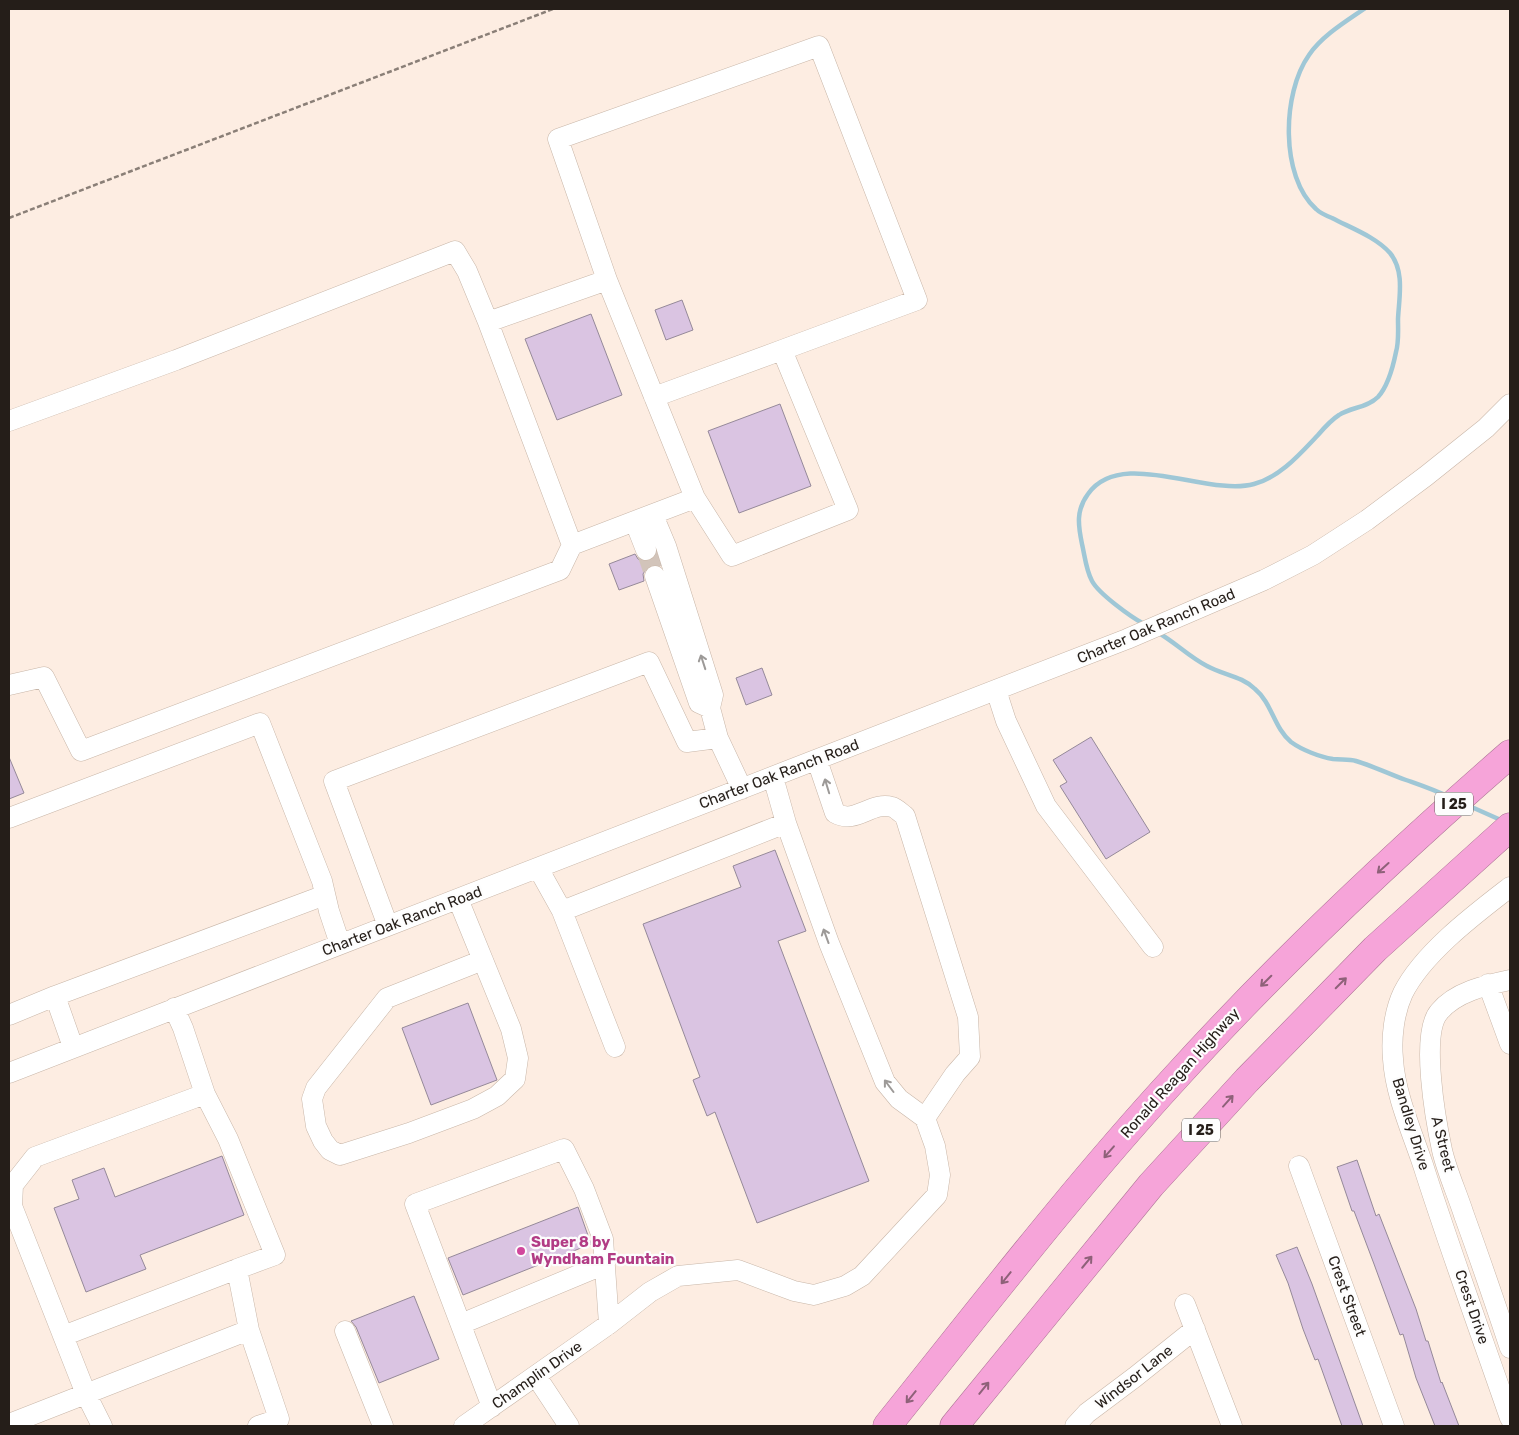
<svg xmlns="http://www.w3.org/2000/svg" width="1519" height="1435" font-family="Rubik,sans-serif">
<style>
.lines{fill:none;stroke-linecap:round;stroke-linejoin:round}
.stream{stroke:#9fc7d6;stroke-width:4.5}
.building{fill:#dac4e2;stroke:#958999}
.minor-tunnel{stroke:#d2c4ba;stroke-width:20;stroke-dasharray:20 10;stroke-linecap:butt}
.minor-casing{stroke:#c8b6a8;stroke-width:21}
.highway-casing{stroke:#ad7596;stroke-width:29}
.path{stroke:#8a7f77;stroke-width:2.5;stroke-dasharray:5 2.5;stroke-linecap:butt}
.minor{stroke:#fff;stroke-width:20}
.highway{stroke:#f6a4d9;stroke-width:28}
.oneway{stroke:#9d9a98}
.oneway2{stroke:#8e6179}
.hotel-dot{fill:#d1479c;stroke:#fdfdfd;stroke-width:2}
.labels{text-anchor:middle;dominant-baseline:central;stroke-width:4.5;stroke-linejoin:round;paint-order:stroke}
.shield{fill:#fdfdfd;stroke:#66615d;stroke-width:1}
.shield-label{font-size:14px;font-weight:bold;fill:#251e19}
.street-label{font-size:15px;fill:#251e19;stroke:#fdfdfd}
.hotel-label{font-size:15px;font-weight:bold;fill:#b23c85;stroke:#fdfdfd;text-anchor:start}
</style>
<rect width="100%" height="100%" fill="#fdede2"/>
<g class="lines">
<!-- stream -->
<path class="stream" d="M1144 624C1131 617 1099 594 1092 581 1086 570 1085 557 1082 544 1078 525 1076 510 1088 494 1121 447 1207 497 1254 484 1280 477 1299 455 1318 435 1324 428 1331 420 1339 415 1351 407 1367 408 1378 397 1388 386 1393 367 1396 352 1399 342 1398 330 1398 319 1399 298 1405 271 1390 253 1376 237 1351 228 1332 218 1327 216 1320 213 1316 209 1280 177 1282 93 1309 55 1322 36 1345 22 1364 9
M1157 632C1175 642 1189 657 1207 666 1223 675 1242 676 1255 689 1272 703 1274 728 1291 742 1302 750 1320 757 1333 759 1341 760 1349 759 1356 761 1373 766 1389 774 1406 780 1420 785 1435 790 1449 797
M1467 805 1503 821"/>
</g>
<!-- building -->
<path class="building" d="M682 300 693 330 666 340 655 310Z
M591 314 622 395 557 420 525 339Z
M780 404 811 486 739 513 708 431Z
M635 554 638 559 644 562 650 561 654 559 656 564 651 565 646 569 643 574 644 581 619 590 609 564Z
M762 668 772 695 746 705 736 678Z
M1091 737 1150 832 1106 859 1060 786 1067 782 1053 760Z
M9 757 24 793 9 799Z
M775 850 806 931 778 941 869 1181 757 1223 715 1112 707 1116 693 1080 700 1077 643 924 741 887 733 866Z
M468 1003 497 1080 431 1105 402 1028Z
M222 1156 244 1215 140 1255 146 1269 86 1292 54 1208 79 1199 72 1180 104 1168 115 1197Z
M1357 1160 1376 1216 1379 1214 1416 1309 1426 1341H1428L1441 1383 1442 1382 1459 1426H1435L1416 1378 1403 1334 1400 1335 1374 1264 1354 1211H1352L1337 1167Z
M578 1207 591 1244 463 1295 448 1258Z
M1297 1247 1312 1284 1363 1426H1342L1318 1359 1315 1360 1303 1329 1288 1283 1276 1255Z
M414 1296 439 1359 379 1383 356 1327 351 1321Z"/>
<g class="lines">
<!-- minor-tunnel -->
<path class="minor-tunnel" d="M646 550 655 576"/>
<!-- minor casing -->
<g class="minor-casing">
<path id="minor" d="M607 280 558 139 819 46 917 300 782 350
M488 322 572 545
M654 397 782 350 848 510 732 556 695 498
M9 421 176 360 455 251 467 271 488 322 607 280 695 498 572 545 560 570 81 751 44 677 9 685
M653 515 666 546 713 695 710 708 718 738 742 789
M635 522 646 550
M655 576 699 703 710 708
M996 690 1006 721 1046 806 1153 947
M817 760 835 813C856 825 871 801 892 807 896 808 901 813 905 816L968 1017 970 1057 955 1074 925 1118
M9 818 260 723 322 881 329 911 340 944
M538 868 562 911 786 823 773 777
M1510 887C1475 914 1423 953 1403 993 1394 1012 1391 1038 1393 1059 1395 1094 1412 1132 1423 1165 1450 1250 1481 1334 1510 1418
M458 899 511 1029 518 1058 515 1079 497 1096 473 1109 409 1133 340 1155 330 1150 323 1141 316 1126 312 1099 316 1088 387 998 483 960
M562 911 615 1047
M388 926 334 781 649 662 687 742 718 738
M1510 980C1486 985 1455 992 1439 1012 1420 1034 1436 1122 1442 1150 1447 1172 1457 1193 1464 1215 1480 1259 1495 1303 1510 1348
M1488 984 1510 1044
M55 996 325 895
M174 1008 183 1028 205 1094
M9 1015 55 996 73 1047
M9 1073 1127 639 1264 580 1313 555 1367 520 1426 476 1486 428 1510 404
M1299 1166 1394 1426
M1185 1304 1232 1426
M461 1324 605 1264
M249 1330 279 1419 258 1426
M345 1331 383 1426
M63 1336 237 1269
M536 1376 569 1426
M492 1407 415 1204 564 1149 584 1189 603 1239 609 1324
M9 1424 249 1330 237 1269 275 1255 228 1139 205 1094 35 1157 13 1185 12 1206 86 1394 102 1426
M464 1426 609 1324 650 1292 678 1276 738 1270 794 1291 814 1295 845 1286 862 1276 937 1195 940 1175 935 1146 925 1118 899 1099 885 1082 829 943 786 823
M1075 1426 1087 1413 1135 1377 1195 1329"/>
</g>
<!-- highway casing -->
<g class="highway-casing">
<path id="highway" d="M887 1426C981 1309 1073 1189 1175 1078 1280 962 1393 856 1510 754
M954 1426 1151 1185 1247 1080 1375 949 1510 827"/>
</g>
<!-- path -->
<path class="path" d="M9 218 553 9"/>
<!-- minor -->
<use href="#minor" class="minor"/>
<!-- highway -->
<use href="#highway" class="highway"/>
</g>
<!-- one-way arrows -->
<defs><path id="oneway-shaft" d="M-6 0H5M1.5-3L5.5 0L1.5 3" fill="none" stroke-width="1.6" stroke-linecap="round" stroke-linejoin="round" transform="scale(1.25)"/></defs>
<g class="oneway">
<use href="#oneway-shaft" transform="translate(703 662) rotate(-108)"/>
<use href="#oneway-shaft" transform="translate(827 786) rotate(-107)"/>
<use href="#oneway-shaft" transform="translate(826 936) rotate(-110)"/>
<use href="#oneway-shaft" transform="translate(889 1086) rotate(-127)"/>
</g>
<g class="oneway2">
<use href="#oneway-shaft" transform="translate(1383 868) rotate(138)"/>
<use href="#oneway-shaft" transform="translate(1266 981) rotate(135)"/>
<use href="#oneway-shaft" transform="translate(1341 983) rotate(-45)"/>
<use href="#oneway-shaft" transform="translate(1228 1101) rotate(-48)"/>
<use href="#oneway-shaft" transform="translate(1109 1152) rotate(131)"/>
<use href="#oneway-shaft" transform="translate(1087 1262) rotate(-50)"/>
<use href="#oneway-shaft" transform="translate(1006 1278) rotate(129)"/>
<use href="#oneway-shaft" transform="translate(984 1388) rotate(-51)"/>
<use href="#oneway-shaft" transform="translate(911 1397) rotate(129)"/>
</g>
<!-- markers -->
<circle class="hotel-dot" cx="521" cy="1251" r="5"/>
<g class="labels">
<!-- shield labels -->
<g class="shield">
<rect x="1435" y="792.5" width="38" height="23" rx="4"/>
<rect x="1182" y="1118.5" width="38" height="23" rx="4"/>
</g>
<g class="shield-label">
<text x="1454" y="804">I 25</text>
<text x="1201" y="1130">I 25</text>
</g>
<!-- street labels -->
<g class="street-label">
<text transform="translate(1156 626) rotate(-23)">Charter Oak Ranch Road</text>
<text transform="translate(779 774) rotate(-21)">Charter Oak Ranch Road</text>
<text transform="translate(402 921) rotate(-21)">Charter Oak Ranch Road</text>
<text transform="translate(1180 1073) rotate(-48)">Ronald Reagan Highway</text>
<text transform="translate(1411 1124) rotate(73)">Bandley Drive</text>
<text transform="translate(1443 1144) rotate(76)">A Street</text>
<text transform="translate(1347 1296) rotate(70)">Crest Street</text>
<text transform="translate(1472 1307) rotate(71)">Crest Drive</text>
<text transform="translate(537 1375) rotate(-35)">Champlin Drive</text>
<text transform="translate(1134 1377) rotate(-38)">Windsor Lane</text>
</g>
<!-- hotel labels -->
<g class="hotel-label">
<text x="531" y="1242">Super 8 by<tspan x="531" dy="17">Wyndham Fountain</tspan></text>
</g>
</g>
<!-- border -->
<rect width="1519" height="1435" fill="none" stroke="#251e19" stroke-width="20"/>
</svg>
